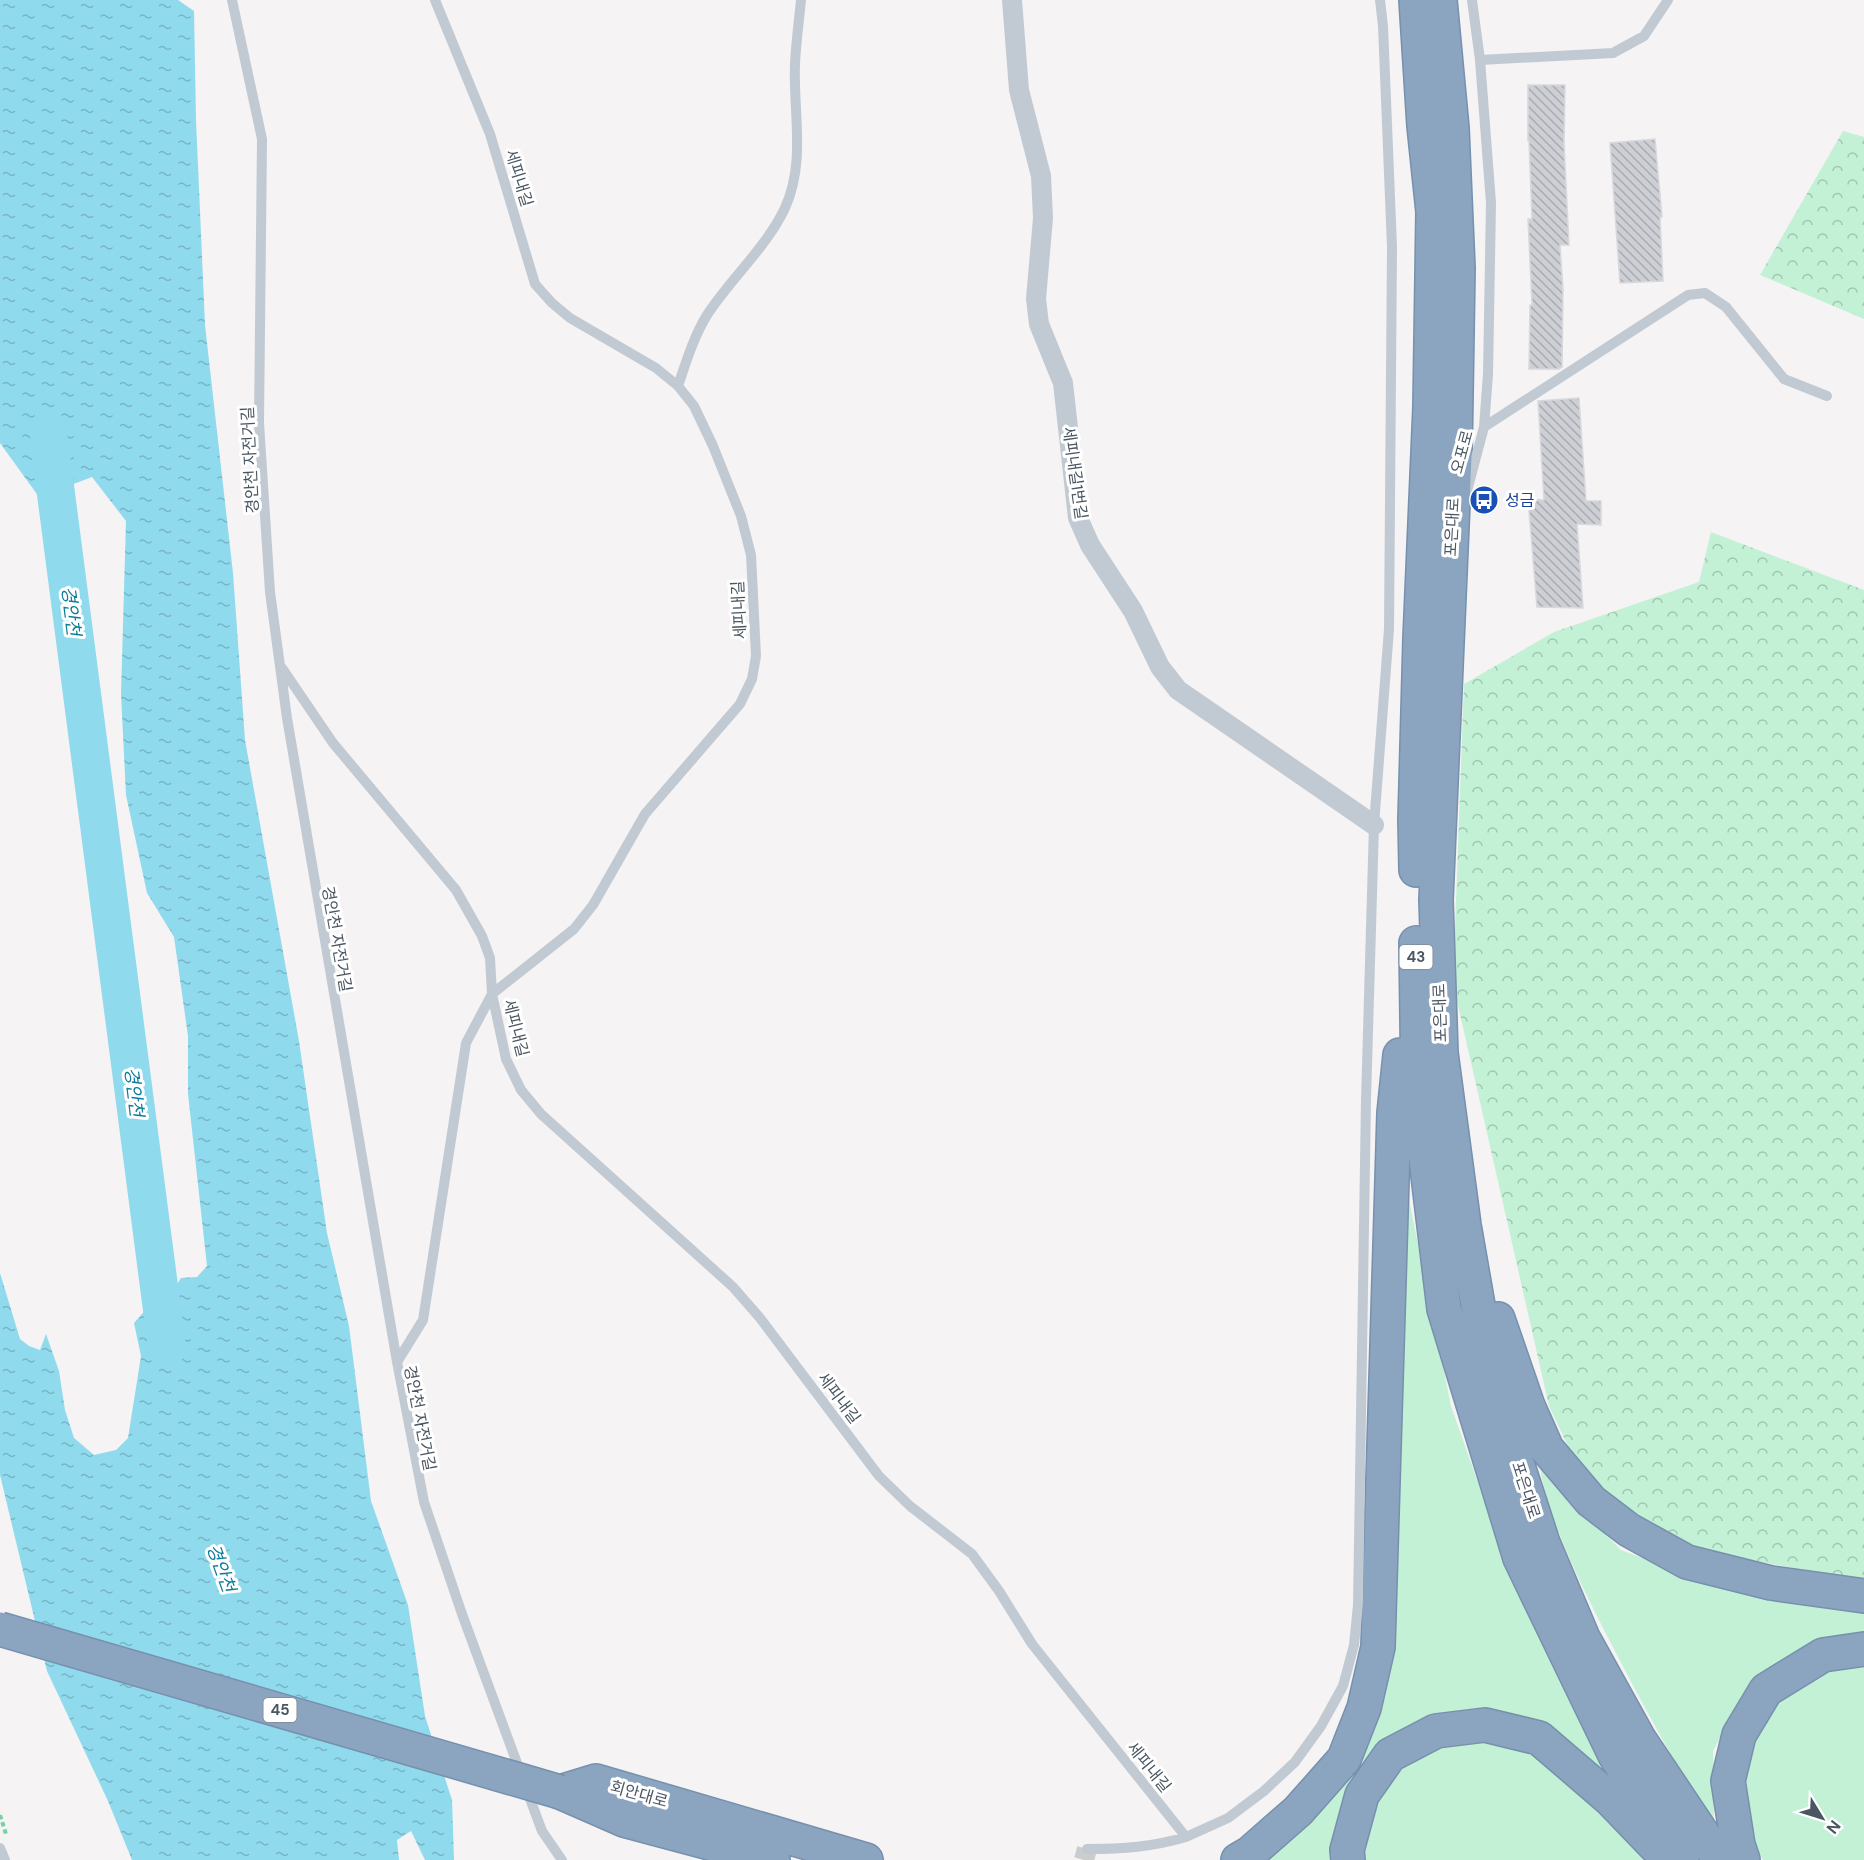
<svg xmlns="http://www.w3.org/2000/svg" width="1864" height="1860" viewBox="0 0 1864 1860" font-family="'DM Sans','Noto Sans KR',sans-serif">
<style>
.grass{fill:#c3f1d5}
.forest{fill:url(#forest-crowns)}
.water{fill:url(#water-ripples)}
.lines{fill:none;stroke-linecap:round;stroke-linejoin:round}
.river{stroke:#90daee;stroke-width:38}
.building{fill:url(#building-back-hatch);stroke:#d7d9de;stroke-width:1.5}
.street-tunnel{stroke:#caccce;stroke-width:20;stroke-dasharray:20 10;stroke-linecap:butt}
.highway-casing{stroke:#7690ad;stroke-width:36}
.path{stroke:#7ad0a6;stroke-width:4;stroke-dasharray:4.5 3;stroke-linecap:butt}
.lane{stroke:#c1cad2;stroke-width:10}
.street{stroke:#c1cad2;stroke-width:20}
.highway{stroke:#8ba5c1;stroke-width:33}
.highway-bridge-casing{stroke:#7690ad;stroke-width:36;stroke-linecap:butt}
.highway-bridge{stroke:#8ba5c1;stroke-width:33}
.labels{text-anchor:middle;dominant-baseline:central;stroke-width:6;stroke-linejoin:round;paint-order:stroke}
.shield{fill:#fff;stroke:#808990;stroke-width:1.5}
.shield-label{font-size:15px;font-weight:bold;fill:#4a5661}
.street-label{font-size:16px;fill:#4a5661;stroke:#fff}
.transit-label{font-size:16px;fill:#164399;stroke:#fff;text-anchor:start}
.water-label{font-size:18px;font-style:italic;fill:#0c7c9b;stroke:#fff}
</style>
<defs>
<pattern id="forest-crowns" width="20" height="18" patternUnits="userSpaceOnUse" patternTransform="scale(1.5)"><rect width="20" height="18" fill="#c3f1d5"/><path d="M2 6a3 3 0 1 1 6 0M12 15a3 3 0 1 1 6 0" fill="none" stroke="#a0c6b0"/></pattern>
<pattern id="water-ripples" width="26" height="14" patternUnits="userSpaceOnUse" patternTransform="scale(1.5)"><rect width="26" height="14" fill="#90daee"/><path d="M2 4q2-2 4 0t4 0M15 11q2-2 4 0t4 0" fill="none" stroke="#78b4c4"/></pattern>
<pattern id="building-back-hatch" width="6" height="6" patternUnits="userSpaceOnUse" patternTransform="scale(1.5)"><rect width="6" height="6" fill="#cdcfd5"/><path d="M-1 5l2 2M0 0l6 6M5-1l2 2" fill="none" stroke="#a8abb0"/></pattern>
</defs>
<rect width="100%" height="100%" fill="#f5f3f3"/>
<!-- grass -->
<path class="grass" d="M1407,1190L1451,1406L1497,1537L1575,1710L1614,1775L1612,1783L1542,1733L1427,1723L1338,1860H1256L1367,1736Z
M1540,1469L1621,1550L1716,1586L1809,1604L1864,1611V1635L1798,1650L1763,1674L1735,1710L1713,1751L1714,1830C1675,1763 1637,1695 1602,1626C1578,1578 1550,1522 1540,1469Z
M1864,1661V1860H1763L1742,1822L1743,1778L1761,1723L1786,1691L1827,1669Z
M1485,1736L1534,1745L1581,1783L1643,1860H1357L1366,1810L1406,1759L1438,1743Z"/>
<!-- forest -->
<path class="forest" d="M1843,131L1864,137V319L1760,275Z
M1711,532L1864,590V1580L1820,1573L1698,1550L1634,1519L1580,1472L1549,1406L1453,983L1464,684L1554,632L1699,582Z"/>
<!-- water -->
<path class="water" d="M0,0H178L194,11L196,120L205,325L233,573L245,740L299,1041L327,1233L349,1326L371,1501L408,1605L425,1716L452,1800L454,1860H425L411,1831L397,1840L399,1860H132L108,1801L47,1671L0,1475V1273L20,1339L29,1346L40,1350L46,1334L59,1371L65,1410L74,1438L94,1455L116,1450L128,1438L141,1356L134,1323L149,1306L174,1289L181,1278L197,1277L207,1266L188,1094V1036L174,937L147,893L126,795L121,694L126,521L92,477L39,497L0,443Z"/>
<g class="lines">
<!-- river -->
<path class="river" d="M49,440L167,1348"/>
</g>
<!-- building -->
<path class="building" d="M1528,85H1565L1564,143L1569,245H1560L1563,290L1562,367L1559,369H1529L1530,305H1532L1528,219H1532L1529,141H1528Z
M1655,139L1662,217L1660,218L1663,281L1620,283L1610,143Z
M1579,398L1586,501H1601V525L1577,524L1583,608L1537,607L1528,499L1544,500L1538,401Z"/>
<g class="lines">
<!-- street-tunnel -->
<path class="street-tunnel" d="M1084,1860L1087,1849"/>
<!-- highway casing -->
<g class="highway-casing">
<path id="highway" d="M1416,0L1424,126L1433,212L1430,407L1420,639L1415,820L1416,870
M1440,0L1452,128L1458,268L1455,456L1436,900L1441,1053L1464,1225L1486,1351L1506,1429L1543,1543L1583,1638L1639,1739L1720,1860
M1416,943L1418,1092L1444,1309L1520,1558L1615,1755L1682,1860
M1498,1319L1528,1406L1547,1449L1591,1501L1629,1530L1687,1562L1771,1583L1864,1596
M560,1792L596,1781L866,1860
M560,1792L624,1820L773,1860
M1238,1860L1250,1853L1298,1811L1344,1759L1364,1708L1378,1647L1394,1113L1400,1055
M1348,1860L1347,1850L1362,1795L1390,1755L1436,1731L1485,1725L1539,1738L1610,1799L1660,1851
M1743,1860L1738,1845L1728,1781L1739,1735L1766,1690L1823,1655L1864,1649"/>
</g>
<!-- path -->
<path class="path" d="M0,1815L6,1834"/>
<!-- lane -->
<path class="lane" d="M232,0L262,139L259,423L270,592L287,718L397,1362L424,1502L462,1614L521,1774
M435,0L490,134L535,284L552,303L570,318L656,368L678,386L694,406L713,446L741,516L751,555L756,656L752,679L740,704L645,814L593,905L574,929L492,994L506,1059L521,1090L541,1114L733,1287L760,1318L879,1476L910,1506L972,1554L999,1591L1032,1644L1186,1837C1152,1847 1123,1849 1087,1849
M1480,60L1613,53L1644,36L1668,0
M678,386C686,362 694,336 707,315C731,278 766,248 785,208C806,162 793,112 795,64C796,42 799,21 801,0
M1484,427L1688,295L1705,293L1726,307L1784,379L1827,396
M1467,491L1484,427L1488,374L1491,203L1480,60L1472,0
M282,668L333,743L456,890L482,936L490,958L492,994L466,1043L423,1320L397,1362
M526,1788L542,1831L562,1860
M1186,1837L1228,1818L1264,1791L1295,1762L1321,1726L1343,1686L1354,1645L1358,1605L1366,1100L1374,825L1389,629L1392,247L1383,26L1380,0
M0,1848L5,1860"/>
<!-- street -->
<path class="street" d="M1012,0L1019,90L1041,176L1043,218L1036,299L1039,324L1063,383L1078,518L1090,545L1133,611L1160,667L1178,690L1374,825"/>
<!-- highway -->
<use href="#highway" class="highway"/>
<!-- highway-bridge casing -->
<g class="highway-bridge-casing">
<path id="highway-bridge" d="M0,1629L560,1792"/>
</g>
<!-- highway-bridge -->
<use href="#highway-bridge" class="highway-bridge"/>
</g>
<!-- icons -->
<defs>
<g id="bus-disc" transform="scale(1.5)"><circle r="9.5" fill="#1a4fb4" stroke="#fff"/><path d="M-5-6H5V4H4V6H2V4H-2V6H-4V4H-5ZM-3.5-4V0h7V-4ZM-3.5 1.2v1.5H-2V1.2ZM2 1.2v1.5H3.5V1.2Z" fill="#fff"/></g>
</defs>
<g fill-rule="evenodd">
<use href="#bus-disc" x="1484" y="500"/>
</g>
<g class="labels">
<!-- shield labels -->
<g class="shield">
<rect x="1399.5" y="945" width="33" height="24" rx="4.5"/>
<rect x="263.5" y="1698" width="33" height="24" rx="4.5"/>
</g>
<g class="shield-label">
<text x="1416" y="957">43</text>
<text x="280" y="1710">45</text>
</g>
<!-- street labels -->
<g class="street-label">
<text transform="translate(519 178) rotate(73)">세피내길</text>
<text transform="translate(1462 452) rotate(-75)">오포로</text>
<text transform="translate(250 460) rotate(-93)">경안천 자전거길</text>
<text transform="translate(1075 473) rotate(82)">세피내길1번길</text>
<text transform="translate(1452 527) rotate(-87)">포은대로</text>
<text transform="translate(739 610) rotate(-93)">세피내길</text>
<text transform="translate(337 939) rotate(80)">경안천 자전거길</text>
<text transform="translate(1440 1013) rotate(-92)">포은대로</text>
<text transform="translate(516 1028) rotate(76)">세피내길</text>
<text transform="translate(839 1398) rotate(53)">세피내길</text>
<text transform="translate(420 1418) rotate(79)">경안천 자전거길</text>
<text transform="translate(1526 1490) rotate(72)">포은대로</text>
<text transform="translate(1149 1767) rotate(51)">세피내길</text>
<text transform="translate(639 1794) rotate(16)">회안대로</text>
</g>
<!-- transit labels -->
<g class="transit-label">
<text x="1505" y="500">성금</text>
</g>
<!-- water labels -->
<g class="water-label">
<text transform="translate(71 611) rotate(83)">경안천</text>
<text transform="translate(134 1092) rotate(83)">경안천</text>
<text transform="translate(221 1568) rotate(70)">경안천</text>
</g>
</g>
<!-- north arrow -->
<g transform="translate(1822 1818) rotate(128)" stroke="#ffffff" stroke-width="4.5" paint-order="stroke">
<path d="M0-4.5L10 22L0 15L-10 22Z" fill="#4a5661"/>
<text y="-9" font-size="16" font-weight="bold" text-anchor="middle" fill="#4a5661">N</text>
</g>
</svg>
